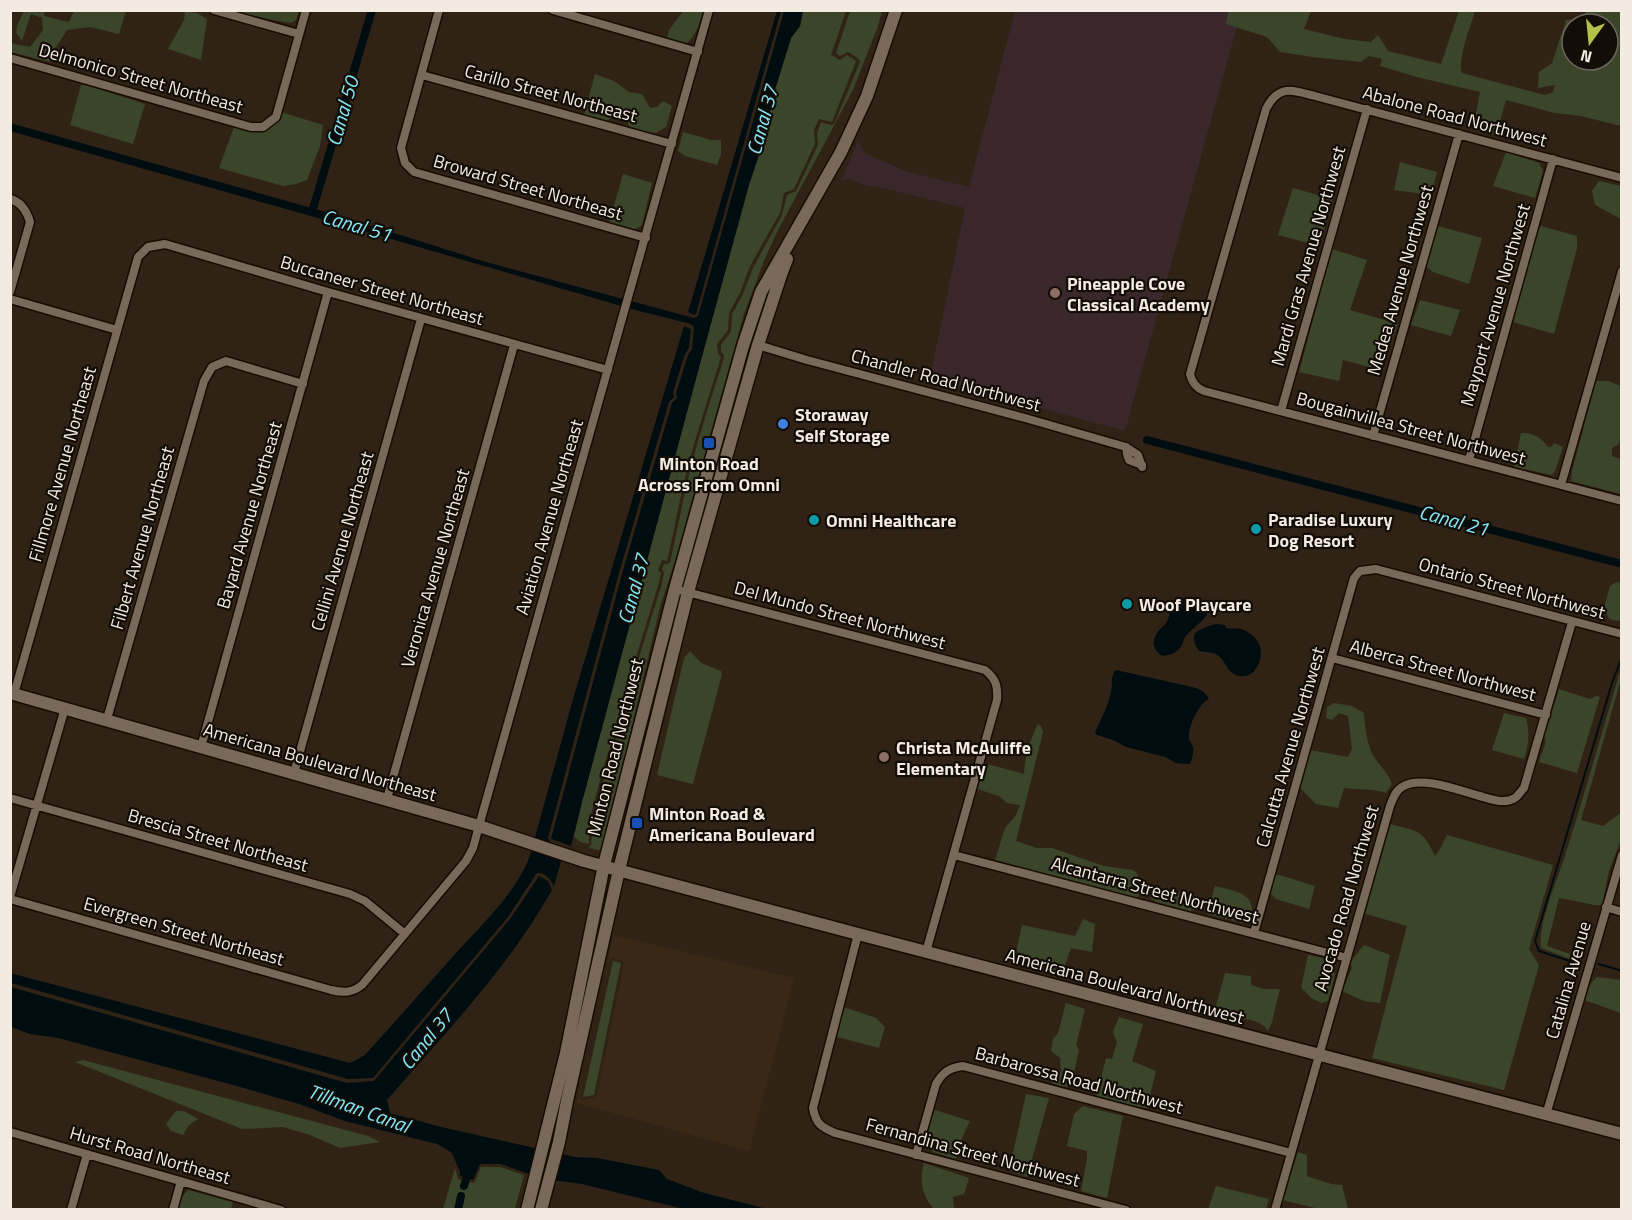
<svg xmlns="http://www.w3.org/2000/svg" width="1632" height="1220" viewBox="0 0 1632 1220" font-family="'Titillium Web',sans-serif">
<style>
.built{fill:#3a2816}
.education{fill:#3a272b}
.green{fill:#3b452a;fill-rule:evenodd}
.water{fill:#000d10}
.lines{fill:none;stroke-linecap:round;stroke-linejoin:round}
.stream{stroke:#000d10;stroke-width:2}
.canal{stroke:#000d10;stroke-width:8}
.street-casing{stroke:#180c02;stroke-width:11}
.secondary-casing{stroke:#180c02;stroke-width:15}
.street{stroke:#79695a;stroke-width:8}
.secondary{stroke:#79695a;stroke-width:12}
.education-dot{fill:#8d6e63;stroke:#130d08;stroke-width:2}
.shop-dot{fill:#3f7fe0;stroke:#130d08;stroke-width:2}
.transit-dot{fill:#1a4fb4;stroke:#130d08;stroke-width:2}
.culture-dot{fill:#0f9aa8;stroke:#130d08;stroke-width:2}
.labels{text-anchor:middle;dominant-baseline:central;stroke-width:4.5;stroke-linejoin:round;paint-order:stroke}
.street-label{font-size:18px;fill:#f3eae1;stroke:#130d08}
.poi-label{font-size:18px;font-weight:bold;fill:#f3eae1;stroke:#130d08;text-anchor:start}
.water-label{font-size:20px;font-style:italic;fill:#84e8f8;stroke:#130d08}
</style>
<rect width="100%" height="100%" fill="#302316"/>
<!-- built -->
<path class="built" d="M613,935L794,978L749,1151L577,1103L584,1072L580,1099L582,1100L594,1098L597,1095L624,964L622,960L612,958L610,959L602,996Z"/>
<!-- education -->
<path class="education" d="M1015,11H1228L1226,24L1237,26L1125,431L930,378L965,208L883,188L868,186L858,183L850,179L841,181L858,141L866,154L908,172L969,187Z"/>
<!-- green -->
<path class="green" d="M24,11H45L44,16L69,22L74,11H126L119,34L90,27L67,30L52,54L50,62L11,52V43L30,47L43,30L42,18L31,14L22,41L16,32L18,23Z
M185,11L197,13L207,19L201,60L168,49L184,20Z
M240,11H299L296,20L291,23L239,14Z
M683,11H703C699,24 697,35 686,44L667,39L669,30Z
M803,11H846L831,55L840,60L847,55L856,61L832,122L819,119L814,130L815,144L794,189L784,193L780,213L750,266L740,293L729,313L728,330L717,344L718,354L721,357C708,400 693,443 683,487C677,512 673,537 667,561L662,560L658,570L661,573L658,586L622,702L621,717L605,762L589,821V844L580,842L574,836L582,802L704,349L749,184L763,143L774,93L791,38L800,26Z
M850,11H882L878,26L853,90L776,234L764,261L744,314L675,561L660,607L602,851L576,844L575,842L579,845L588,847L591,845L593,821L608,763L624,718L625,702L661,587L664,573L662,569L664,564H668L670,562C676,537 680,513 686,488C696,444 710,401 724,358V355L721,352V345L731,331L732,314L743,294L753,268L782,215L787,195L796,191L818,145L817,133L821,122L831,125L834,124L860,62L858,58L848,52L840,56L836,53Z
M1228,11H1311L1304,29L1345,39L1371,42L1378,35L1388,51L1441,64L1459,11H1475C1471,26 1457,59 1462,73L1545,95L1553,92L1555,85L1538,88L1539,72L1552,63L1566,20L1583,19L1586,11H1621V126L1581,116L1555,113L1506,100L1496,135L1473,130L1480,92L1417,77L1380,66L1382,59L1369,56L1361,62L1312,57L1280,52L1267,37L1226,24ZM1572,24H1608V60H1572Z
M595,74L614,81L629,92L642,94L650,108L657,107L663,101L672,106L666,127L656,133L631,130L622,110L607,121L584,115Z
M81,85H86L145,104L133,144L70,125Z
M281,112L323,125L320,146L307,180L296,184L283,186L219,168L234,127C260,133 266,135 281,112Z
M683,132L711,140H721V154L717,165L685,156L678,151Z
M1506,152L1539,163L1543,171L1535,198L1493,186Z
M1400,162L1437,172L1431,195L1394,190Z
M623,174L652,183L642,225C631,234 621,227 609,223Z
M1599,181L1621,186V219L1595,205L1592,191Z
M1293,188L1332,199L1322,238L1315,245L1278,235Z
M1438,226L1482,238L1469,284L1433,272L1425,266Z
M1541,226L1577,236V248L1554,334L1513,322L1536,232Z
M1332,249L1367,260L1350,310L1398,324L1381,370L1343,360L1339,381L1299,372Z
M1420,300L1460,310L1451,336L1411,325Z
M1596,381H1608L1621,386V433L1619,444L1612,448V456L1620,459L1621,454V494L1571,481L1572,471Z
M1521,433C1532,432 1542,438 1548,447H1551L1554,443L1563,447L1555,471L1552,475L1514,467Z
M1617,582L1622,583L1621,619L1618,621L1609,619L1604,608L1610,586Z
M690,651L701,663L721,671L722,674L693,784L657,775L684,658Z
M1621,668V679L1581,820L1603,826L1619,814L1622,817L1620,842L1609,871L1602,905H1595L1559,898L1547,946L1570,954V959L1541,948C1538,924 1556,883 1564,859C1584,796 1602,732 1621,668Z
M1559,689L1590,699L1596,696L1600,697L1577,773L1539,762L1546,741L1544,736Z
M1334,703L1352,706L1364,713C1365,728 1367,748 1376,760C1382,768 1389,774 1392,784L1386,793C1372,788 1358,790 1344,788L1338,808L1316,804L1300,788L1310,750L1348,757L1352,749L1348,716L1339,713L1332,720L1326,718L1327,707Z
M1504,713L1526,718C1530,734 1529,744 1524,759L1492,750Z
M1038,724L1041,726L1043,732L1016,841L1037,848H1052L1104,866L1133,870L1137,873L1140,887L1139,896L1134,899L995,860L1005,828L1016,815L1020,805L1007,803L999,796L977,789L983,766L991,765L1024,774C1025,755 1030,741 1038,724Z
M1390,824C1416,831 1423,829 1435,856L1439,851L1447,835L1553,865L1529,949L1539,965L1504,1090L1372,1058L1407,926L1363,913Z
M1276,874L1315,886L1309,909L1276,899L1270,893Z
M1156,886L1197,897L1194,910L1189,911L1156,902L1151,899L1152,892Z
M1215,886C1236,891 1258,893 1251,921L1242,923L1207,914Z
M1083,919L1095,924L1092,952L1071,948L1062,974L1014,962L1022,925L1075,936Z
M1364,945L1390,955L1380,1003L1364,1001L1342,991L1352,968L1350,962Z
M1308,955C1314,956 1321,957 1327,960C1342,966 1330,990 1328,1001L1322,1003L1311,998L1301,987Z
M613,961L621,963L594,1095L583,1097Z
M1225,973L1251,976V985L1264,989H1280L1272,1022L1268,1031C1261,1019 1245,1019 1233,1018C1227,1017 1220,1015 1214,1013Z
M1597,977L1621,980V1013L1584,1000L1591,983Z
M1066,1003L1085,1009L1076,1045L1079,1050L1071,1086C1062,1088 1056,1085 1049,1081L1061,1072L1060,1058L1051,1051L1053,1039L1058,1033Z
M844,1007L876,1018L885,1027L879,1048L837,1037Z
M1119,1017L1143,1024L1132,1061L1156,1071L1147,1108L1128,1106L1096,1097L1106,1058L1112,1059L1117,1042L1113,1032Z
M83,1060L368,1136L380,1142L340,1148L310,1135L283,1127L242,1129L75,1062Z
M1026,1094L1049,1098L1027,1177L1009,1171Z
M1083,1106L1123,1116L1107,1198L1081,1191L1087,1159V1151L1067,1146L1074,1114Z
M935,1110L970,1121L962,1138L956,1159L933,1152L927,1146V1130Z
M176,1111H184L198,1119L189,1125L183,1135L171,1131L166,1124Z
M1298,1152L1307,1155V1176L1331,1184L1342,1185L1348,1209H1319L1282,1200Z
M924,1163L969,1178L964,1194L953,1197L954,1209H934C922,1196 919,1181 924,1163Z
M481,1167H501L524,1175L515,1209H443L455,1168L458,1179L473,1183L475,1182Z
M1216,1186L1269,1199L1266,1209H1208Z
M188,1190L233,1202L231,1209H177L181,1198Z"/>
<!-- water -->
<path class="water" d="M777,11H781L696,314L694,315L688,312Z
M784,11H803L800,26L791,38L774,93L763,143L749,185L704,349L582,802L571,846L551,839L622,574L672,403L677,398L676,393L688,355L692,349L694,327L691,324L635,310L319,218L324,213L356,221L486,262L694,318L698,316Z
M684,326L691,329L689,348L685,354L673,392L674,397L669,402L619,573L548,838L550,842L566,848L565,850L534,841L573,699Z
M1196,598C1201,602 1206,605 1207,613C1207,619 1190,630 1185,637C1183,641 1183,646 1179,649C1174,654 1169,655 1162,656C1151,648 1151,638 1161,628C1165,624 1164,627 1167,621C1171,614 1170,605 1176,599Z
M1216,624L1225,625L1226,628C1233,630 1238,627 1244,630C1249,632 1256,638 1258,642C1265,652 1259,674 1245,676C1226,678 1226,658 1217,655C1213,652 1205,652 1199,651C1186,632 1199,629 1216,624Z
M1116,670L1192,687C1199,689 1205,691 1209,699C1199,703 1189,725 1189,736C1188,743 1190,739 1192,745C1195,750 1192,759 1190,764L1176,763L1165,757L1126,747L1113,740L1097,735L1095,732C1101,719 1108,707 1111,692C1113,684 1110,676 1116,670Z
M532,849L562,858L554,886C551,880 545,872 537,873L508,917L373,1078L348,1079L11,983L10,973L350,1063L365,1055C396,1021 426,986 457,952C483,923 522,887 532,849Z
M539,876L548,881L552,890C509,967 445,1033 387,1100L390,1113L437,1126L575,1157L597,1158L659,1170L667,1179L701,1192L767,1209H684L582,1184L559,1181L529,1174L501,1164H480L473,1180L460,1176V1172L452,1153L437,1144L345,1121L299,1104L233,1085L58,1038L30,1034L11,1027V987L347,1083L374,1081L510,919Z"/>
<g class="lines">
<!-- stream -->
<path class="stream" d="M1576,963L1539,951L1535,941L1612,683L1622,657
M1599,964L1622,971
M1622,1061V1067"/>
<!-- canal -->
<path class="canal" d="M10,127L329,217
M312,212L372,10
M1147,440L1622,564
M464,1186L469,1170
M458,1210L461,1196"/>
<!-- street casing -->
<g class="street-casing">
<path id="street" d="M214,10L299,34
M439,10L401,148L405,163L414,172L646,238
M553,10L698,52
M10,58L251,127H263L276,117L306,10
M422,75L672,144
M1622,178L1315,96C1292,90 1279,84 1266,109L1190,374C1192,383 1196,388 1204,391L1622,501
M10,199C22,202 27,212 30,222L10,292
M10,299L117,330
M758,345L807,360L1025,418L1126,447L1138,455L1142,467
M1281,411L1367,109
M1373,436L1459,134
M1126,447L1127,454L1129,460L1142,465
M1469,460L1553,159
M1561,485L1622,271
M683,591L985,670C996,679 998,686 997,700L926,952
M1332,658L1546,715
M14,694L138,257L148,247L165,244L328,292L608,370
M107,719L204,381L212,367L226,361L303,384
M201,747L328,292
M294,773L421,319
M10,798L350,894L365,901L405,934
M387,799L514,345
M954,855L1347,958
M10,897L65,708
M10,899L331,990C344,993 352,993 362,985L466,861L473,848L479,826L709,10
M1606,907L1622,912
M1254,933L1354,578L1360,571L1376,569L1622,634
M858,934L813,1108C816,1124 821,1127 835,1133L1126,1210
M1546,1115L1622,855
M10,1132L281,1210
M916,1155L936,1084C943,1072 949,1068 963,1066L1291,1153
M71,1210L87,1154
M173,1210L181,1181
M1275,1210L1390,806C1393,799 1395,791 1402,787C1421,774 1463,792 1483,797C1493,800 1505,804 1515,798C1518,796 1521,791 1524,788L1572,622"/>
</g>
<!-- secondary casing -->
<g class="secondary-casing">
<path id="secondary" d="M10,693L479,826L584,861L858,934L1622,1134
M527,1210L566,1053L604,865L675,589L743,346L761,292L841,152L867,96L896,10
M541,1210L559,1142L567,1101L619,870L688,592L758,345L782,272L787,259"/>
</g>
<!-- street -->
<use href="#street" class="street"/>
<!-- secondary -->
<use href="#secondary" class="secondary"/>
</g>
<!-- markers -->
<g class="education-dot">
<circle cx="1055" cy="293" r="6"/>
<circle cx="884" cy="757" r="6"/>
</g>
<circle class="shop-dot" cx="783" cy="424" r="6"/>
<g class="transit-dot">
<rect x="703" y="437" width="12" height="12" rx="3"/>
<rect x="631" y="817" width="12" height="12" rx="3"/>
</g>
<g class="culture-dot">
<circle cx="814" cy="520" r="6"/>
<circle cx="1256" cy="529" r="6"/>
<circle cx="1127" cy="604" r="6"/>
</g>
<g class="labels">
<!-- street labels -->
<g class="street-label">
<text transform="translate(141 78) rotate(16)">Delmonico Street Northeast</text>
<text transform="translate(551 93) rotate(15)">Carillo Street Northeast</text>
<text transform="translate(1455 116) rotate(15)">Abalone Road Northwest</text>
<text transform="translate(528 187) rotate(16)">Broward Street Northeast</text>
<text transform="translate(1308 256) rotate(-74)">Mardi Gras Avenue Northwest</text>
<text transform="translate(1400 280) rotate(-74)">Medea Avenue Northwest</text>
<text transform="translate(382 290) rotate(16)">Buccaneer Street Northeast</text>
<text transform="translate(1495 305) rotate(-74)">Mayport Avenue Northwest</text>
<text transform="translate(946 380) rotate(15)">Chandler Road Northwest</text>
<text transform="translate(1411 428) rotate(15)">Bougainvillea Street Northwest</text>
<text transform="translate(62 464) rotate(-74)">Fillmore Avenue Northeast</text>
<text transform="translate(249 515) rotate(-74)">Bayard Avenue Northeast</text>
<text transform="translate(549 517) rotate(-74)">Aviation Avenue Northeast</text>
<text transform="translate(142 538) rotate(-74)">Filbert Avenue Northeast</text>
<text transform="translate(342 541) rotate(-74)">Cellini Avenue Northeast</text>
<text transform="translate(435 568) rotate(-74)">Veronica Avenue Northeast</text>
<text transform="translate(1512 588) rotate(15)">Ontario Street Northwest</text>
<text transform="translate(840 615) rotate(15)">Del Mundo Street Northwest</text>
<text transform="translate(1443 670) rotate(15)">Alberca Street Northwest</text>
<text transform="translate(615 747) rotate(-76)">Minton Road Northwest</text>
<text transform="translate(1290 747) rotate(-74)">Calcutta Avenue Northwest</text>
<text transform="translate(320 762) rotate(16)">Americana Boulevard Northeast</text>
<text transform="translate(218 840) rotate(16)">Brescia Street Northeast</text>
<text transform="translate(1155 890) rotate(15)">Alcantarra Street Northwest</text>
<text transform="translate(1346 898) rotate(-74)">Avocado Road Northwest</text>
<text transform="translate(184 931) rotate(16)">Evergreen Street Northeast</text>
<text transform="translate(1568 980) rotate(-74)">Catalina Avenue</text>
<text transform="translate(1125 986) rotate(15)">Americana Boulevard Northwest</text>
<text transform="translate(1079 1080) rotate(15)">Barbarossa Road Northwest</text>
<text transform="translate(973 1152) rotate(15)">Fernandina Street Northwest</text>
<text transform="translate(150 1155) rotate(16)">Hurst Road Northeast</text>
</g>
<!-- poi labels -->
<g class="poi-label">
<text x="1067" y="283">Pineapple Cove<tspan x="1067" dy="21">Classical Academy</tspan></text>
<text x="795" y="414">Storaway<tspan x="795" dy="21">Self Storage</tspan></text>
<text x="709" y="463" text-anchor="middle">Minton Road<tspan x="709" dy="21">Across From Omni</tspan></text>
<text x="1268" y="519">Paradise Luxury<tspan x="1268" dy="21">Dog Resort</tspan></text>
<text x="826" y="520">Omni Healthcare</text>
<text x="1139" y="604">Woof Playcare</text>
<text x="896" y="747">Christa McAuliffe<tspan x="896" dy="21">Elementary</tspan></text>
<text x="649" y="813">Minton Road &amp;<tspan x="649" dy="21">Americana Boulevard</tspan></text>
</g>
<!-- water labels -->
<g class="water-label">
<text transform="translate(342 111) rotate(-74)">Canal 50</text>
<text transform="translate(762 120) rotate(-75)">Canal 37</text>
<text transform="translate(357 225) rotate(16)">Canal 51</text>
<text transform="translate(1454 520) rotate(15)">Canal 21</text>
<text transform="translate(633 589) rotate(-75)">Canal 37</text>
<text transform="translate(426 1039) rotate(-51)">Canal 37</text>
<text transform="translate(359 1108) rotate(20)">Tillman Canal</text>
</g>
</g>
<!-- border -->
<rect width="1632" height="1220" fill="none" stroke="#f3eae1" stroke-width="24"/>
<!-- north arrow -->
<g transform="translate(1590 42) rotate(195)"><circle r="28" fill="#130d08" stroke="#6d655f" stroke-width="1.5"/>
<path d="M0-4.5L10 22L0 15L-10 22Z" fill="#b3c24b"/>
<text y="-9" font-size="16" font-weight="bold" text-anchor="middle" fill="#f3eae1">N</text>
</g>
</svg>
